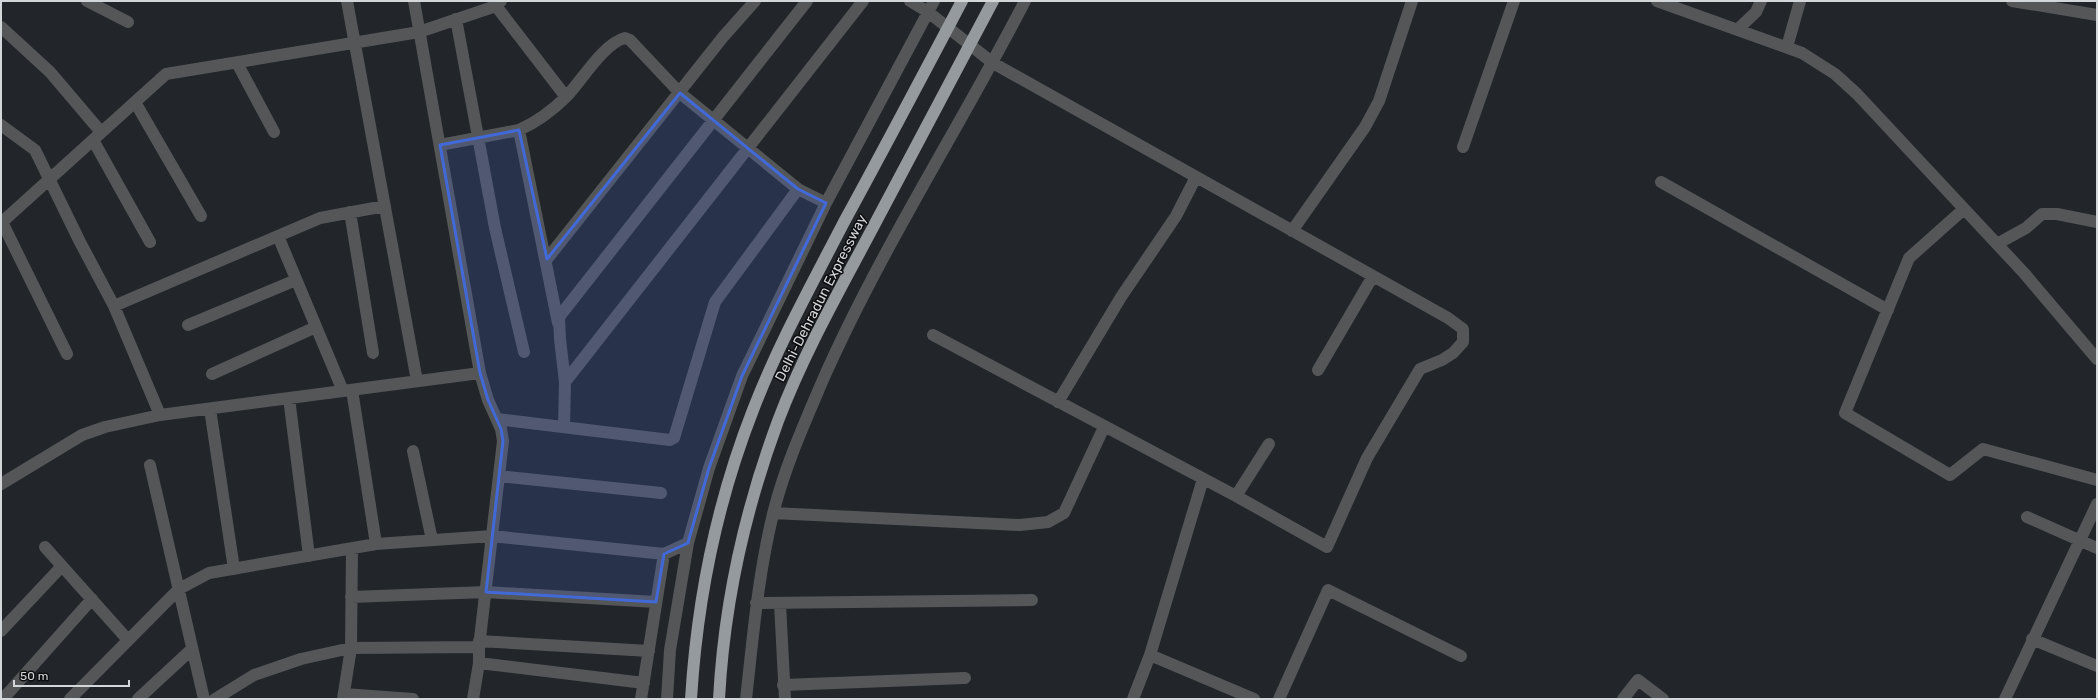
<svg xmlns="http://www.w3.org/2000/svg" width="2098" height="700" viewBox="0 0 2098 700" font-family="Rubik,sans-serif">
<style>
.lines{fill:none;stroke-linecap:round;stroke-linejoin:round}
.minor{stroke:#545658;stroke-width:12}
.highway-bridge{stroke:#959a9f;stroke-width:12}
.marked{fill:#4269d8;fill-opacity:0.2;stroke:#4269d8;stroke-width:3;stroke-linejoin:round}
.labels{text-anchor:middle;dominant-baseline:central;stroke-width:3;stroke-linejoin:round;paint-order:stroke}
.street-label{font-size:14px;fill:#d4d7da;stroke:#0d0e10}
</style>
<rect width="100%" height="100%" fill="#222529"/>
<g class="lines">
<!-- minor -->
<path class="minor" d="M87,1L128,22
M347,1L417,381
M414,1L480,373L488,400L501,429L503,441L479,647V663L473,699
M910,1L928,12L993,63L1448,318L1463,329V342L1453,353L1442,360L1420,369L1367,458L1327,547L1236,496L933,335
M1657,1L1802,53L1835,74L1857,94L2024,273L2097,359
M2012,1L2097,15
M496,6L566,97
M456,19L495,228L524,352
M1,27L50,72L101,132
M1738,29L1756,12L1761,1
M1787,47L1800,1
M237,63L274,132
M135,102L201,216
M1,125L35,150L80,242L114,306L160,415
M519,130L558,323
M93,140L150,242
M440,145L519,130C537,122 553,110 567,96C582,80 604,43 625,38L630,40L680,93L798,189L826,203
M1463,147L1514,1
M1661,182L1888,310
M1964,209L1909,258L1845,413L1950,475L1983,449L2097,480
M350,212L373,353
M2,222L67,354
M1,223L166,74L419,32L496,6L501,1
M1292,231L1365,127L1379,101L1412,1
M278,236L343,391
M1997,244L2026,228L2042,214H2057L2097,222
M547,259L723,37L755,1
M114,306L320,218L385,206
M188,325L296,280
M1318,370L1373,276
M212,374L316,327
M565,382L863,1
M352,390L376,544
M289,398L309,556
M1058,402L1121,297L1176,216L1196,177
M210,409L234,569
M497,419L670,440L674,438L715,302L798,189
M564,427L565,382L560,339L559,317L807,1
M413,451L432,540
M150,465L204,699
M499,476L661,493
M1,484L82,435L105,427L160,415L480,373
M1236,496L1269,444
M773,513L1020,525L1048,522L1064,513L1104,427
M2027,517L2097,548
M45,547L128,640
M351,597L486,592L656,602
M756,603L1032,600
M780,604L785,699
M1,631L62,566
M2032,639L2097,666
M479,641L649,651
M1150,655L1203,479
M479,663L644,683
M783,685L965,678
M344,694L413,699
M3,699L92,599
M70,699L179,589L209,573L376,544L492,536L664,554L688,543
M138,699L192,649
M215,699L254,675L301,659L351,648L479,647
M343,699L351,648L352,548
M641,699L664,554
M667,699L670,650L688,543L709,468L742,376L826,203L934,1
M746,699C753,637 758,575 773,514C784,469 804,424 822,382C880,250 959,129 1025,1
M1133,699L1150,655L1254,699
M1279,699L1328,590L1461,656
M1623,699L1638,680L1663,699
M2005,699L2097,504"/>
<!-- highway-bridge -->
<path class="highway-bridge" d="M691,699C697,601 717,502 753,410C778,345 812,284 844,222C884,149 923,75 962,1
M719,699C724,604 745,510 778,421C803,355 837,295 870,233C911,156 952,78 993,1"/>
</g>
<!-- marked area -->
<path class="marked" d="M680,93L798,189L826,203L742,376L709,468L688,543L664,554L656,602L486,592L503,441L501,429L488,400L480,373L440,145L519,130L547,259Z"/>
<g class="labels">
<!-- street labels -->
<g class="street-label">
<text transform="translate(821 298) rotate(-63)">Delhi-Dehradun Expressway</text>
</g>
</g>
<!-- border -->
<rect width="2098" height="700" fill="none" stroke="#d4d7da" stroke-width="4"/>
<!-- scale -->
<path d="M14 680v6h115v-6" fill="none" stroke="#d4d7da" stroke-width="2"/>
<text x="20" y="680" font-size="12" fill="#d4d7da" stroke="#0d0e10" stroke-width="3" paint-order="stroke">50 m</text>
</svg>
